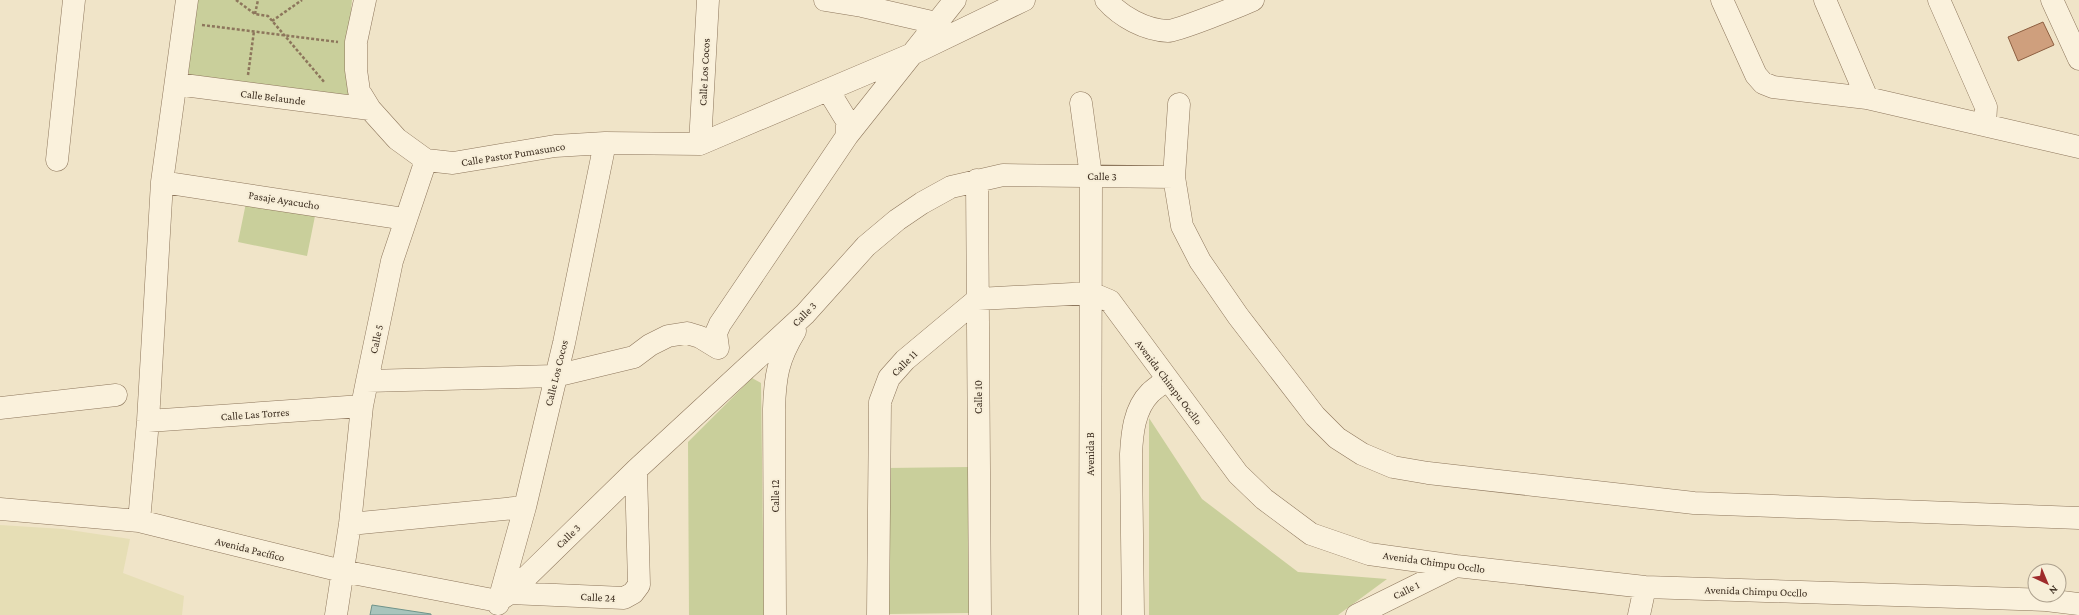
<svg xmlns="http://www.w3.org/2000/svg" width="2079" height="615" viewBox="0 0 2079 615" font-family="'Crimson Pro',serif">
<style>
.farmland{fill:#e6deb5}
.green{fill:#c9cf9b}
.water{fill:#a9c4bc;stroke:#6f938a}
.building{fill:#cf9f7d;stroke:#8d5f41}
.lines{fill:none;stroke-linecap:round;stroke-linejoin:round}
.minor-casing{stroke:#8d765c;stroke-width:23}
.path{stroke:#8d765c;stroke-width:2.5;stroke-dasharray:3 2;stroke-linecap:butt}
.minor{stroke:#faf1dc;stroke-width:22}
.labels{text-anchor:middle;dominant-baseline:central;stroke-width:4;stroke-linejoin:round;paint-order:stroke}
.street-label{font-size:11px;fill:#3d2e20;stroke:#f7eed8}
</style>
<rect width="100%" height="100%" fill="#f0e4c8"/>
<!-- farmland -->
<path class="farmland" d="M0,525L63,529L130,539L123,573L184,596L182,615H0Z"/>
<!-- green -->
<path class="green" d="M194,0H352L348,44L351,96L190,76L187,68Z
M247,198L316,211L307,256L238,242Z
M752,378L761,383L764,615H689L688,442Z
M1149,418L1202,499L1298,572L1387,579L1338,615H1149Z
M969,467L970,613L889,614L887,468Z"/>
<!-- water -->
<path class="water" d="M372,605L431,614V615H370Z"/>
<!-- building -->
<path class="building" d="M2043,22L2054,45L2018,61L2008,37Z"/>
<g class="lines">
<!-- minor casing -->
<g class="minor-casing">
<path id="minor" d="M365,0L356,42V70L359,91L370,109L397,139L426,160L453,163L555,146L605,143L700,144L910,55L1024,0
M825,0L862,6L936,23
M1106,0C1121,17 1145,30 1168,31C1177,31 1242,5 1253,0
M1722,0L1756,75L1763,83L1773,87L1867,98L2079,147
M1825,0L1867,98
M1939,0L1986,107L1985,125
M2052,0L2079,59
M176,84L370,109
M828,90L847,121V136
M1081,103L1091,176L1090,615
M1179,104L1174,177L1182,226L1200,261L1238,316L1315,416L1337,438L1362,454L1393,467L1428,473L1694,503L2079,518
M700,144L708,0
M57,160L74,0
M977,180L980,615
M162,182L405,219
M367,381L555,376L634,357L650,345L668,336L687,333L700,337L718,348L716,333L720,324L847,136L955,0
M0,408L116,395
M148,421L362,406
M0,509L139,521L342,571L498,601
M139,521L148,421L162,182L187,0
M350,524L525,507
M510,593L624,598L633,593L639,585L636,470
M498,601L510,593L636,470L805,314L866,246L897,220L922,203L951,187L1003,175L1174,177
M498,604L525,507L564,343L605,143
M336,615L350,524L362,406L367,381L392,261L426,160
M775,615L774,409C775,376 778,359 795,331
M878,615L880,402L889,378L905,360L978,299L1091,293L1110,301L1238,474L1264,499L1311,534L1369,554L1456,566L1645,587L2046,600L2079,604
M1133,615L1131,454C1132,434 1134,409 1150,393C1155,388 1162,384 1167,379
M1357,615L1456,566
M1639,615L1645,587"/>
</g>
<!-- path -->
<path class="path" d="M236,0L255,14L268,16L325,83
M255,14L258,0
M272,21L302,0
M202,25L338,42
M248,75L254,31"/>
<!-- minor -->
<use href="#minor" class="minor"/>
</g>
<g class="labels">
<!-- street labels -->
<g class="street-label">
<text transform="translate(704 72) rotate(-87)">Calle Los Cocos</text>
<text transform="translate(273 97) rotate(7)">Calle Belaunde</text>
<text transform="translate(513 154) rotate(-9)">Calle Pastor Pumasunco</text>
<text transform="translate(1102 176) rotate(1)">Calle 3</text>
<text transform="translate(284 200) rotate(9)">Pasaje Ayacucho</text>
<text transform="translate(804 314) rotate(-45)">Calle 3</text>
<text transform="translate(376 339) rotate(-78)">Calle 5</text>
<text transform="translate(904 363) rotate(-45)">Calle 11</text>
<text transform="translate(556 373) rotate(-76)">Calle Los Cocos</text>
<text transform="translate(1169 382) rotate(53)">Avenida Chimpu Occllo</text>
<text transform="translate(978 397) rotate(-90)">Calle 10</text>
<text transform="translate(255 414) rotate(-4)">Calle Las Torres</text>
<text transform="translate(1090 454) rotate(-90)">Avenida B</text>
<text transform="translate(775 496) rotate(-90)">Calle 12</text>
<text transform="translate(568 536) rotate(-44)">Calle 3</text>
<text transform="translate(250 549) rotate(14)">Avenida Pacífico</text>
<text transform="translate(1434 562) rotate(8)">Avenida Chimpu Occllo</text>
<text transform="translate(1406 590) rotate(-26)">Calle 1</text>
<text transform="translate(1756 591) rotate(2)">Avenida Chimpu Occllo</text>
<text transform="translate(598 597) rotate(3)">Calle 24</text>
</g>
</g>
<!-- north arrow -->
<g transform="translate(2047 583) rotate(136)"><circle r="19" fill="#f7eed8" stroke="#ada18e"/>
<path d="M0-3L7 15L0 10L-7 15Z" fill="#9e2a2b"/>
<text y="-6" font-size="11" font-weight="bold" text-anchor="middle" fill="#3d2e20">N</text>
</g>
</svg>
